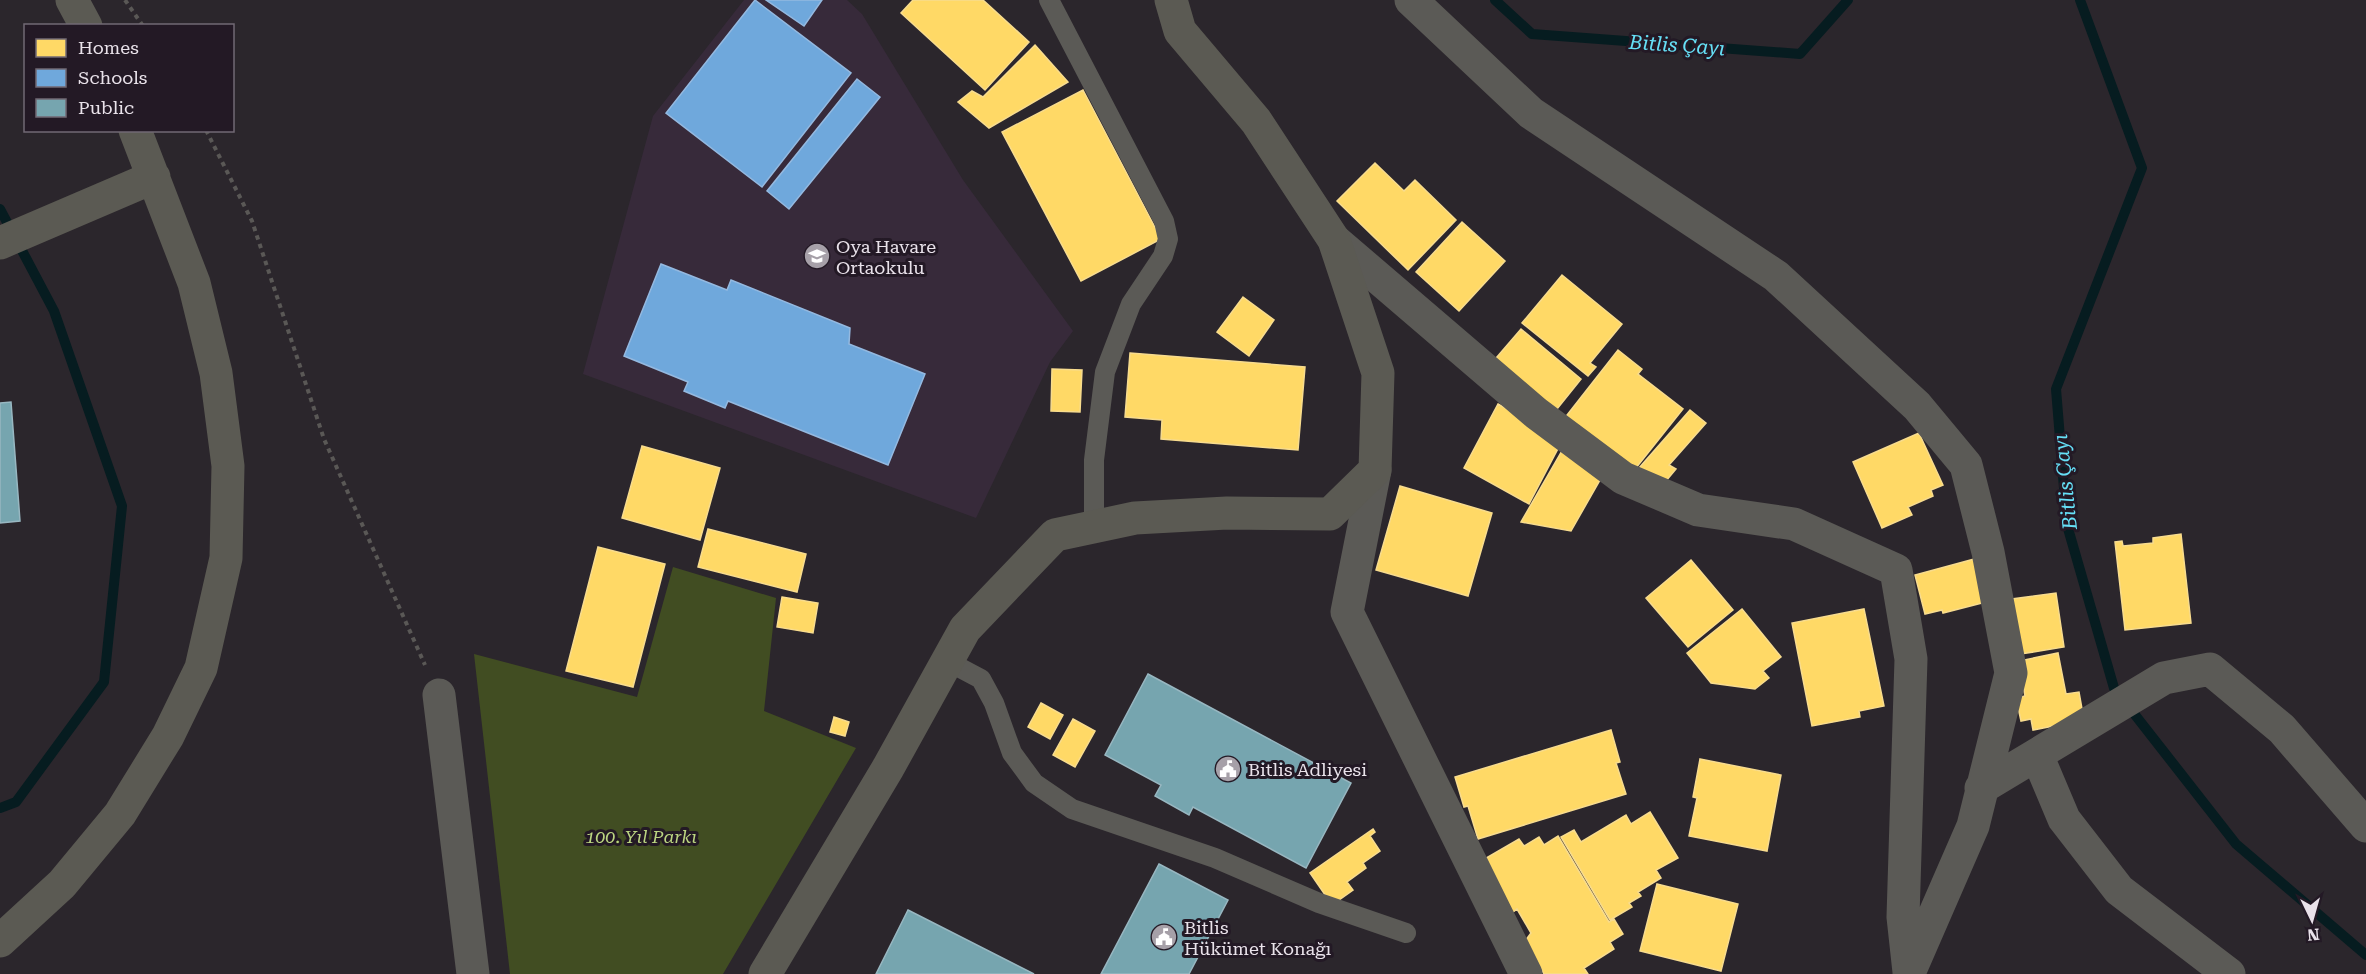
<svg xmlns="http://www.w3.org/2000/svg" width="2366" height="974" viewBox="0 0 2366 974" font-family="'Roboto Serif',serif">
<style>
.built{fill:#372a3a}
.green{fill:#414d22}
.homes{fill:#ffd966;stroke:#f8dc8e;stroke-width:1.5}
.schools{fill:#6fa8dc;stroke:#94b9e0;stroke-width:1.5}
.public{fill:#76a5af;stroke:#98b7c1;stroke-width:1.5}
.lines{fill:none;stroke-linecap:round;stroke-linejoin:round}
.stream{stroke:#061c20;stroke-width:10}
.path{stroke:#5a5856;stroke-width:4;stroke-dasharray:4.5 4.5;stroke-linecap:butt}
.lane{stroke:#5b5a56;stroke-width:20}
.street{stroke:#5b5a56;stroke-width:33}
.secondary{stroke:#5b5a53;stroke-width:33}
.labels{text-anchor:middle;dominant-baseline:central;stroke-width:6;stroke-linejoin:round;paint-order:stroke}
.poi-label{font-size:18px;fill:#e9e2ea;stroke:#231925;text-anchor:start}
.park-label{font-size:18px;font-style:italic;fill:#bbd581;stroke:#231925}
.water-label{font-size:20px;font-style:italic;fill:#66e0f7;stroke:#231925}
</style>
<rect width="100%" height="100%" fill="#2b262c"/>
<!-- built -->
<path class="built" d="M744,0H847L862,14L963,180L1073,331L1050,362L976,518L583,374L653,116Z"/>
<!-- green -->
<path class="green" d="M673,567L776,598L764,711L856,748L723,974H510L474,654L637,697Z"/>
<!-- homes -->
<path class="homes" d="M913,0H983L1029,42L985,90L901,13Z
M1035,45L1068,82L989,128L958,102L972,91L983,97Z
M1083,90L1161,239L1081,281L1002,132Z
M1375,163L1404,191L1415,180L1456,220L1408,270L1337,201Z
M1462,222L1505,261L1459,311L1416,272Z
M1562,275L1622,324L1590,363L1596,367L1588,376L1522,323Z
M1243,297L1274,320L1249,356L1217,332Z
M1521,329L1581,379L1553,414L1491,364Z
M1618,350L1642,369L1638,374L1683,409L1632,473L1564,419Z
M1130,353L1305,367L1298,450L1161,439L1162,420L1125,417Z
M1052,369L1082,370L1080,412L1051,411Z
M1498,404L1563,439L1529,504L1464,468Z
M1690,410L1706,423L1669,465L1676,469L1661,487L1639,468Z
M1919,433L1943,485L1931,490L1933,496L1908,507L1912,515L1882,528L1853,462Z
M642,446L720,468L700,540L622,518Z
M1563,449L1604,473L1571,531L1521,522Z
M1400,486L1492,513L1468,596L1376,570Z
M708,529L806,554L797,592L698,567Z
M2181,534L2191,623L2125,630L2115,542L2122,541L2123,546L2153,543V538Z
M598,547L665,564L633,687L566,671Z
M1978,558L1990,601L1943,613L1942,610L1925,614L1915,575Z
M1691,560L1733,610L1688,647L1646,598Z
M2056,593L2064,647L2021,654L2012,599Z
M782,597L818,603L813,633L777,627Z
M1742,609L1781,657L1763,671L1769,678L1755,689L1711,683L1687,653Z
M1864,609L1884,706L1859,711L1860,717L1812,726L1792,623Z
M2058,653L2066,694L2079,692L2084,720L2033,730L2031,719L2021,721L2016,698L2025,696L2019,661Z
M1041,703L1063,715L1050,739L1028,727Z
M834,717L849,722L845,736L830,732Z
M1073,719L1095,731L1075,767L1053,755Z
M1611,730L1620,762L1616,763L1626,794L1478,839L1468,806L1464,807L1455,777Z
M1700,759L1781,775L1767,851L1689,836L1697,798L1693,797Z
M1650,812L1678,858L1656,870L1661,878L1638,892L1641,896L1629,903L1632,907L1610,920L1561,837L1574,830L1581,842L1626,815L1631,824Z
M1373,829L1375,832L1370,836L1380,851L1363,863L1366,868L1347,882L1353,890L1332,905L1310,873Z
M1558,836L1609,922L1614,919L1623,934L1610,942L1614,949L1584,968L1588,974H1544L1525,941L1531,933L1517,909L1512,913L1481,861L1519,839L1524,846L1539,837L1544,845Z
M1657,884L1738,904L1721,971L1640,951Z"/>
<!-- schools -->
<path class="schools" d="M755,0L851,73L762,187L666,113Z
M766,0H822L804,26Z
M857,79L880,97L789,209L767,191Z
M661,264L727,290L731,280L850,328L849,344L925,374L888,465L728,401L725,408L684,391L688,382L624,356Z"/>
<!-- public -->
<path class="public" d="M11,402L20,521L0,523V403Z
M1148,674L1351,783L1306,868L1193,807L1189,815L1155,796L1161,785L1105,755Z
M1159,864L1228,900L1189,974H1101Z
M908,910L1034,974H876Z"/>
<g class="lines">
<!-- stream -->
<path class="stream" d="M1495,0L1532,34L1800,54L1848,0
M2080,0L2142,168L2056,389L2067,525L2114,688L2236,844L2366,955
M0,209L54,311L122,506L104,682L16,802L0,808"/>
<!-- path -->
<path class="path" d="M125,0L143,26
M206,130L252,221L324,439L425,665"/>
<!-- lane -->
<path class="lane" d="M1049,0L1164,221L1168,239L1163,256L1131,304L1105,372L1094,460V527
M947,661L981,679L994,703L1012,753L1034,783L1072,809L1215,858L1319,903L1406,933"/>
<!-- street -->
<path class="street" d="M1411,0L1531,113L1776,276L1917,406L1966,465L1988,552L2011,673L1973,826L1909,973
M1334,240L1536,413L1623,478L1698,510L1794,524L1896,570L1911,659L1903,917L1909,972
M1375,470L1347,612L1526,974
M439,695L473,974
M2037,755L2064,819L2119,890L2229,974
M1981,788L2164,678L2210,669L2282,729L2366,826"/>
<!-- secondary -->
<path class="secondary" d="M72,0L86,26
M0,243L154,177
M0,941L62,884L120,814L168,736L201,668L226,558L228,466L216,373L194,283L135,130
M765,974L888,768L965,629L1055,535L1135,518L1227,513L1330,514L1375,470L1378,373L1334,240L1256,121L1180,31L1171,0"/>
</g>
<!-- icons -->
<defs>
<g id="school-disc" transform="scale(1.35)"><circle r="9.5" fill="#a6a0a8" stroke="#231925"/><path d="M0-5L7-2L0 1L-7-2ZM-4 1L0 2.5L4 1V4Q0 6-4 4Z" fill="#fff"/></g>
<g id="civic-disc" transform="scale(1.35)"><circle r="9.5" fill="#a6a0a8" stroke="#231925"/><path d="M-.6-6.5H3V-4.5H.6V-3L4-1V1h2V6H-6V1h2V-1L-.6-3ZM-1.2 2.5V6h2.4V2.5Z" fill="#fff"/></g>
</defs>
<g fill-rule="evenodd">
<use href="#school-disc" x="817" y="256"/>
<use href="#civic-disc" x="1228" y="769"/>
<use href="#civic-disc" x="1164" y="937"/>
</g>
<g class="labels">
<!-- poi labels -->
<g class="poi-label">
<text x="836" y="246">Oya Havare<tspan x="836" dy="21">Ortaokulu</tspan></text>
<text x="1248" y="769">Bitlis Adliyesi</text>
<text x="1184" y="927">Bitlis<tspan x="1184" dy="21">Hükümet Konağı</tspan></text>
</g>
<!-- park labels -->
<g class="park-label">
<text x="641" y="836">100. Yıl Parkı</text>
</g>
<!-- water labels -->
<g class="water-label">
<text transform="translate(1677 45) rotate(4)">Bitlis Çayı</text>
<text transform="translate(2065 482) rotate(-96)">Bitlis Çayı</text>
</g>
</g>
<!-- legend -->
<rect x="24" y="24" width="210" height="108" fill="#231925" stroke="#726974" stroke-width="1.5"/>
<rect x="36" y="39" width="30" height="18" fill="#ffd966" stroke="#726974" stroke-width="1.5"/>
<text x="78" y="54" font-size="18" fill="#e9e2ea">Homes</text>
<rect x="36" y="69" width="30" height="18" fill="#6fa8dc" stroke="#726974" stroke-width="1.5"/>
<text x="78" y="84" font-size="18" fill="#e9e2ea">Schools</text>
<rect x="36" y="99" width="30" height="18" fill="#76a5af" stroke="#726974" stroke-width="1.5"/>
<text x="78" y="114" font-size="18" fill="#e9e2ea">Public</text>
<!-- north arrow -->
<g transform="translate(2312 920) rotate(175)" stroke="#231925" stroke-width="4.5" paint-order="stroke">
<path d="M0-4.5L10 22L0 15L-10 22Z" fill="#e9e2ea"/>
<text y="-9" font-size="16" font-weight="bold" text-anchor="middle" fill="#e9e2ea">N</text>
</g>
</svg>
